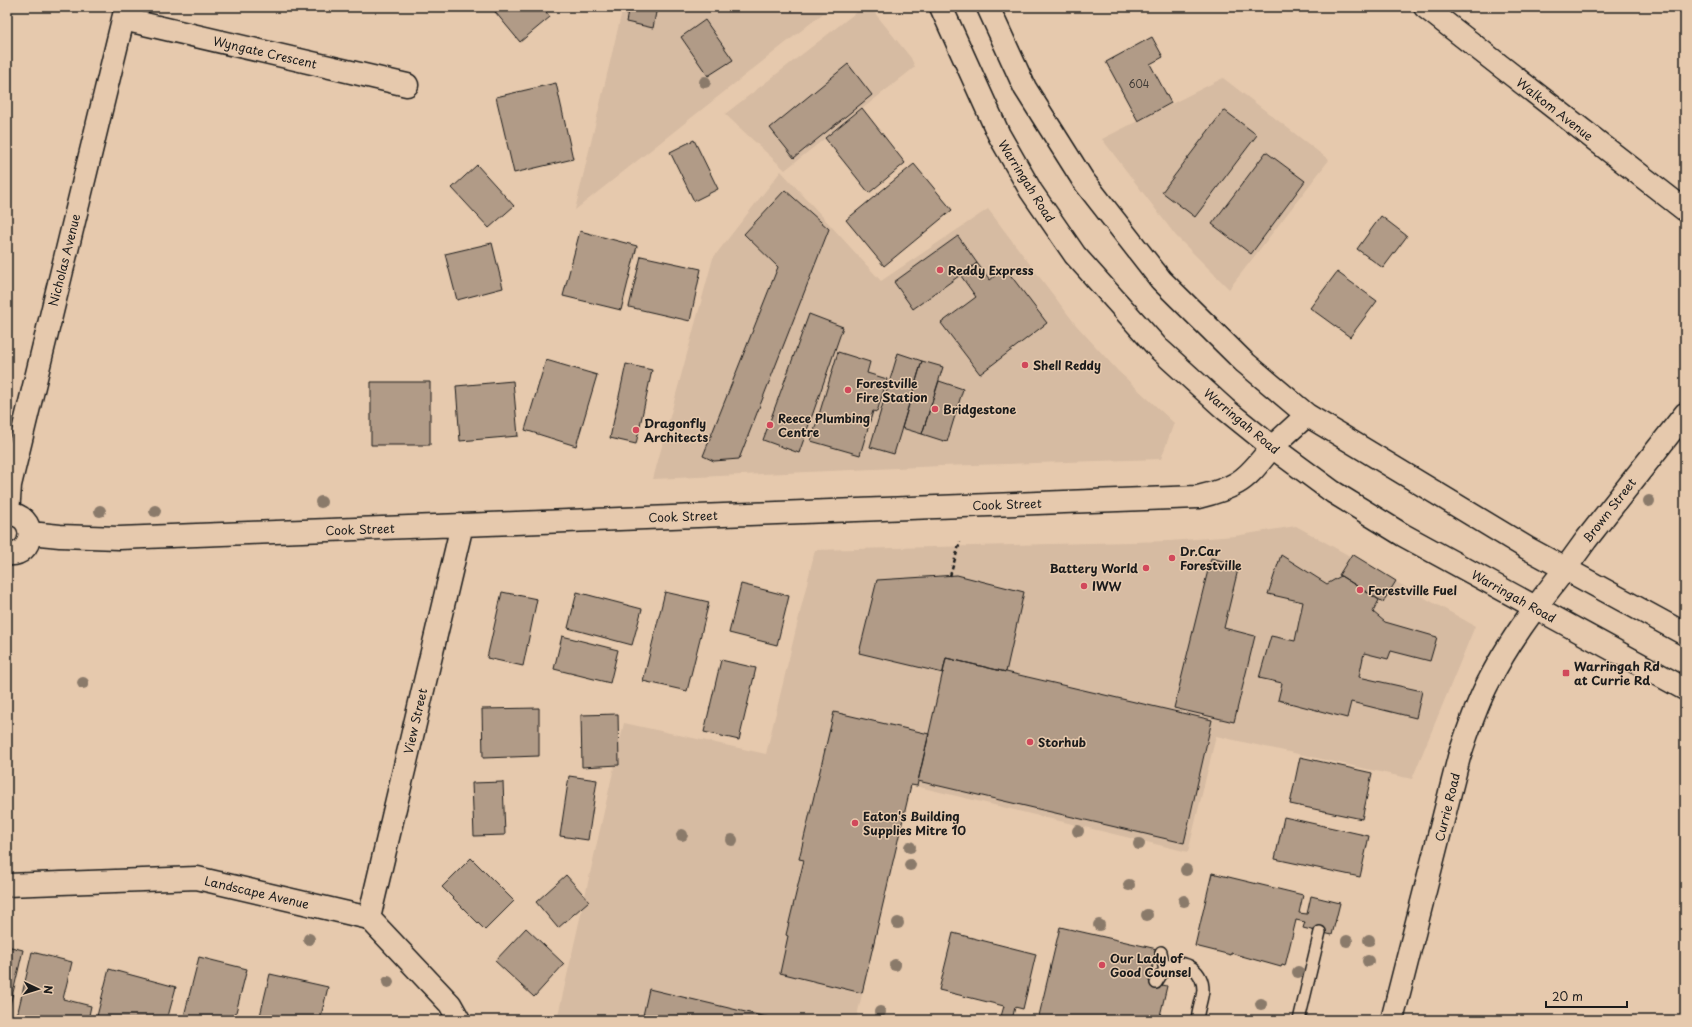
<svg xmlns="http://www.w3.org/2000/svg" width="1692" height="1027" viewBox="0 0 1692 1027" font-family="'Playpen Sans',sans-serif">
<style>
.built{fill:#d6bba2}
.building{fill:#b19b87;stroke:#1c1c1c}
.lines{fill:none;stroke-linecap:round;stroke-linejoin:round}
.lane-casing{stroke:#1c1c1c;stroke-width:14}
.street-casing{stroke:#1c1c1c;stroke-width:25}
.highway-casing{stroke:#1c1c1c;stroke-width:25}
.path{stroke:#1c1c1c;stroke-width:2.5;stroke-dasharray:4 3;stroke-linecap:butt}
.lane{stroke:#e6c9ad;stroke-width:11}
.street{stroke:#e6c9ad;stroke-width:22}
.highway{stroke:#e6c9ad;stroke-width:22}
.tree{fill:#8a7a6a}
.poi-dot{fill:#d1495b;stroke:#e6c9ad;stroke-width:1.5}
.labels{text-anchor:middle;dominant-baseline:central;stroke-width:3;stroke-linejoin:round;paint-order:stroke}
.number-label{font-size:10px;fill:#413c37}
.street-label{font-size:12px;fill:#1c1c1c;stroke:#e6c9ad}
.poi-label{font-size:12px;font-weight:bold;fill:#1c1c1c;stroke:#e6c9ad;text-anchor:start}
</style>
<rect width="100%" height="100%" fill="#e6c9ad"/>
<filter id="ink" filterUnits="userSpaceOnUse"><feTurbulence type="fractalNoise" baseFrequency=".025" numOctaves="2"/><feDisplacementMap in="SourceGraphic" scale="8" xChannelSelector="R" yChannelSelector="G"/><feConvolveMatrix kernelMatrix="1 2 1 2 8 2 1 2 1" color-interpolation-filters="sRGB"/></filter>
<g filter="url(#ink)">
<!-- built -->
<path class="built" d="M623,7H831L575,210Z
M863,7H870L911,58L915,67L785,170L725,114Z
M1223,78L1329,160L1229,289L1176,236L1102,139Z
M781,171L881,281L988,209L1076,325L1118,371L1174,423L1161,459L941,466L653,479L713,258Z
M1296,526L1475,626L1412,779L1216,736L1188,852L911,785L856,1020H557L624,723L766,754L815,550L1170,541L1235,536Z"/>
<!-- building -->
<path class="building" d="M491,7H542L550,17L520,42Z
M629,7H657L653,28L626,22Z
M705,20L733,60L708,76L681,37Z
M1152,37L1163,57L1150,64L1171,103L1138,121L1106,62Z
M848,64L872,95L794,158L770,128Z
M556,83L573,159L514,173L496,97Z
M862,108L905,163L869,193L825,138Z
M1224,110L1257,135L1195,217L1162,192Z
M694,140L718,189L694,201L670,152Z
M1266,152L1305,181L1251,254L1212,224Z
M914,164L952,210L884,266L846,220Z
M477,165L514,206L489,228L452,188Z
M785,190L829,229L739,459L714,461L703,456L778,267L744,234Z
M1381,216L1407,236L1383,268L1357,249Z
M580,231L637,246L621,310L563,296Z
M958,236L977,263L913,309L894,282Z
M492,243L503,288L457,300L445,254Z
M641,256L701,269L690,321L629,307Z
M977,263L990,280L1005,268L1047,323L980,374L941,323L976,297L961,276Z
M1337,272L1377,301L1350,337L1310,308Z
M809,314L843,327L799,453L763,440Z
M838,352L870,362L867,373L887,379L877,412L873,411L860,455L811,441Z
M898,353L922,361L894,454L870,447Z
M546,360L597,375L576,446L525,430Z
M922,361L943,367L922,434L902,428Z
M626,364L652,370L636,444L610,438Z
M513,381L518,436L460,441L456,386Z
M939,381L963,389L947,442L922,434Z
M371,382H430V445H371Z
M1352,554L1396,581L1383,602L1339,575Z
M1281,555L1327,584L1341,576L1379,600L1373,612L1385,622L1437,637L1430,661L1391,651L1388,659L1364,653L1359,677L1422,691L1416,718L1351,702L1347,718L1278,700L1282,683L1259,678L1271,636L1295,641L1303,602L1268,594Z
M1211,558L1239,565L1224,628L1255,636L1234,722L1174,708Z
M957,575L1024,592L1006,672L946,658L943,673L859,653L877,580Z
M741,584L789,596L777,645L729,633Z
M502,592L537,599L523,666L487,658Z
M577,592L642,609L632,645L568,628Z
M665,592L709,602L687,691L643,681Z
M562,636L618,650L610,683L554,669Z
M946,658L1212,720L1184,843L918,781Z
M721,660L756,668L739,740L704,732Z
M539,708V756L483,758L482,709Z
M834,712L929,734L917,786L911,785L862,993L780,973L788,936L786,935L804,860L799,859Z
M618,714L619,765L582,767L581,715Z
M1300,757L1372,773L1362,819L1290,804Z
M569,776L597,780L588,840L560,836Z
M503,782L505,835L474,836L472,783Z
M1284,817L1369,836L1360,877L1275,859Z
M471,858L514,901L485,930L442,887Z
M1212,873L1303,895L1299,913L1307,914L1311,896L1340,903L1332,935L1303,928L1305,922L1296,920L1285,966L1282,965L1281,967L1231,953V955L1195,946Z
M566,875L589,901L558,928L536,902Z
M1060,927L1157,949L1149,982L1167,986L1159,1020H1038Z
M526,928L564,964L534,997L495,961Z
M953,933L1036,954L1023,1009L1015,1007L1012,1020H1000L1004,1006L939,990Z
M7,946L23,950L7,1018Z
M32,952L72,962L63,999L91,1006L88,1020H16Z
M199,957L247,969L234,1020H183Z
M109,969L176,987L167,1020H96Z
M270,974L328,987L320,1020H259Z
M649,989L779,1020H642Z"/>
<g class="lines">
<!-- lane casing -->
<g class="lane-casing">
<path id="lane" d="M1161,952L1165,971
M1156,983C1159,978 1164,969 1169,966C1186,957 1203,972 1203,990C1202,1000 1198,1010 1197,1020
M1299,1020L1320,932"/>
</g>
<!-- street casing -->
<g class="street-casing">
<path id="street" d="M1425,7L1685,210
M123,19L407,85
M7,514C39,513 35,558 7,554
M8,514L10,485L126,7
M30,533L60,536L119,538L1198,497C1211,494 1225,490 1237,483C1251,475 1261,460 1272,447
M1565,569L1586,540L1685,414
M7,885L197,878L369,918L450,1004L459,1020
M369,918L462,525
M1392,1020L1459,757C1468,731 1476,705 1489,681C1502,655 1518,631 1535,608"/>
</g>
<!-- highway casing -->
<g class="highway-casing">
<path id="highway" d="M941,7L999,135L1031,191L1075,255L1158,348L1225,409L1272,447L1333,492L1403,535L1685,689
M988,7L1025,88L1083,180L1161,280L1243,361L1307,415L1527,548L1685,634
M1272,447L1307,415
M1535,608L1565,569"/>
</g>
<!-- path -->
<path class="path" d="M950,576L960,542"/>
<!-- lane -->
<use href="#lane" class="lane"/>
<!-- street -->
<use href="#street" class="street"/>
<!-- highway -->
<use href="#highway" class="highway"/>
</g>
<!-- trees -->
<g class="tree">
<circle cx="705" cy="82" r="6"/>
<circle cx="1649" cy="501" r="6"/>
<circle cx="321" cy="502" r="6"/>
<circle cx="100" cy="511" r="6"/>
<circle cx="155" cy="511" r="6"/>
<circle cx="83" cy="683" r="6"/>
<circle cx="1078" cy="831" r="6"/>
<circle cx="682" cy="835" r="6"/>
<circle cx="732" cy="840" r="6"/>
<circle cx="1139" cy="844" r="6"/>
<circle cx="910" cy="847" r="6"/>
<circle cx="910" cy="865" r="6"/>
<circle cx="1186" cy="870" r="6"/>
<circle cx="1129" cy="885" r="6"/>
<circle cx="1184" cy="901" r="6"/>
<circle cx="1147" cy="915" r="6"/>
<circle cx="898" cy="923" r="6"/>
<circle cx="1099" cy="925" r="6"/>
<circle cx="309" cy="939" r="6"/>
<circle cx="1369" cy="940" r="6"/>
<circle cx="1347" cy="941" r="6"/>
<circle cx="1368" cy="961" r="6"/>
<circle cx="895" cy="965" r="6"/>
<circle cx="1298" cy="972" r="6"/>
<circle cx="388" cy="982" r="6"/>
<circle cx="1261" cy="1004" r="6"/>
<circle cx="880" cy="1012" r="6"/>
</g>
</g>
<!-- markers -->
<g class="poi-dot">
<circle cx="940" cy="270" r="4"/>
<circle cx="1025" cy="365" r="4"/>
<circle cx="848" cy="390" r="4"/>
<circle cx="935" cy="409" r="4"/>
<circle cx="770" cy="425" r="4"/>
<circle cx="636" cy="430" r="4"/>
<circle cx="1172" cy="558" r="4"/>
<circle cx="1146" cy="568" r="4"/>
<circle cx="1084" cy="586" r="4"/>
<circle cx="1360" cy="590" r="4"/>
<rect x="1562" y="669" width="8" height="8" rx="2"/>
<circle cx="1030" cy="742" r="4"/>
<circle cx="855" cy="823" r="4"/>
<circle cx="1102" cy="965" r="4"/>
</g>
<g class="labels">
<!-- number labels -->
<g class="number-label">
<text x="1139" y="83">604</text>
</g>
<!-- street labels -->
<g class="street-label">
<text transform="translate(265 52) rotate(13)">Wyngate Crescent</text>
<text transform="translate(1555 109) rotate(38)">Walkom Avenue</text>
<text transform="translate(1027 181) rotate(58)">Warringah Road</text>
<text transform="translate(64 260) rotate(-76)">Nicholas Avenue</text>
<text transform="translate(1242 421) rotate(40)">Warringah Road</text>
<text transform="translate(1007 504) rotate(-2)">Cook Street</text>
<text transform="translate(1609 510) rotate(-52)">Brown Street</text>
<text transform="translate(683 516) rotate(-2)">Cook Street</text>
<text transform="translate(360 529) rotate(-2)">Cook Street</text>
<text transform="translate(1514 596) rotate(29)">Warringah Road</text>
<text transform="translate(415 721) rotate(-77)">View Street</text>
<text transform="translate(1447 807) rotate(-76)">Currie Road</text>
<text transform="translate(257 892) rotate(13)">Landscape Avenue</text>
</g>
<!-- poi labels -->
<g class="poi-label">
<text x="948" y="270">Reddy Express</text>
<text x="1033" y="365">Shell Reddy</text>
<text x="856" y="383">Forestville<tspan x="856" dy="14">Fire Station</tspan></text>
<text x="943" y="409">Bridgestone</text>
<text x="778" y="418">Reece Plumbing<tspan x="778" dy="14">Centre</tspan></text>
<text x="644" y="423">Dragonfly<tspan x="644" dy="14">Architects</tspan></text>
<text x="1180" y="551">Dr.Car<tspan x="1180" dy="14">Forestville</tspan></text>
<text x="1138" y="568" text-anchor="end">Battery World</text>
<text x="1092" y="586">IWW</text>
<text x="1368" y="590">Forestville Fuel</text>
<text x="1574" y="666">Warringah Rd<tspan x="1574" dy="14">at Currie Rd</tspan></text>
<text x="1038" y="742">Storhub</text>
<text x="863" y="816">Eaton's Building<tspan x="863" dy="14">Supplies Mitre 10</tspan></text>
<text x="1110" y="958">Our Lady of<tspan x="1110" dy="14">Good Counsel</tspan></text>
</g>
</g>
<!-- margin -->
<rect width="1692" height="1027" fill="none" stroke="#e6c9ad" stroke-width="24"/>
<rect x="12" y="12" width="1668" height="1003" fill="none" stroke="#1c1c1c" stroke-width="1.5" filter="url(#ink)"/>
<!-- north arrow -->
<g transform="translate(38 989) rotate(94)" stroke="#e6c9ad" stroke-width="3" paint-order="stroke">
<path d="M0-3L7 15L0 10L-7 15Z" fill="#1c1c1c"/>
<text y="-6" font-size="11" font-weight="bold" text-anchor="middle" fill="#1c1c1c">N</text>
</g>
<!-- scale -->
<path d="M1546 1001v6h81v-6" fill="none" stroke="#1c1c1c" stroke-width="2"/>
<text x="1552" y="1001" font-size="12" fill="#1c1c1c" stroke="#e6c9ad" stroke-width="3" paint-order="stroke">20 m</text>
</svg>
